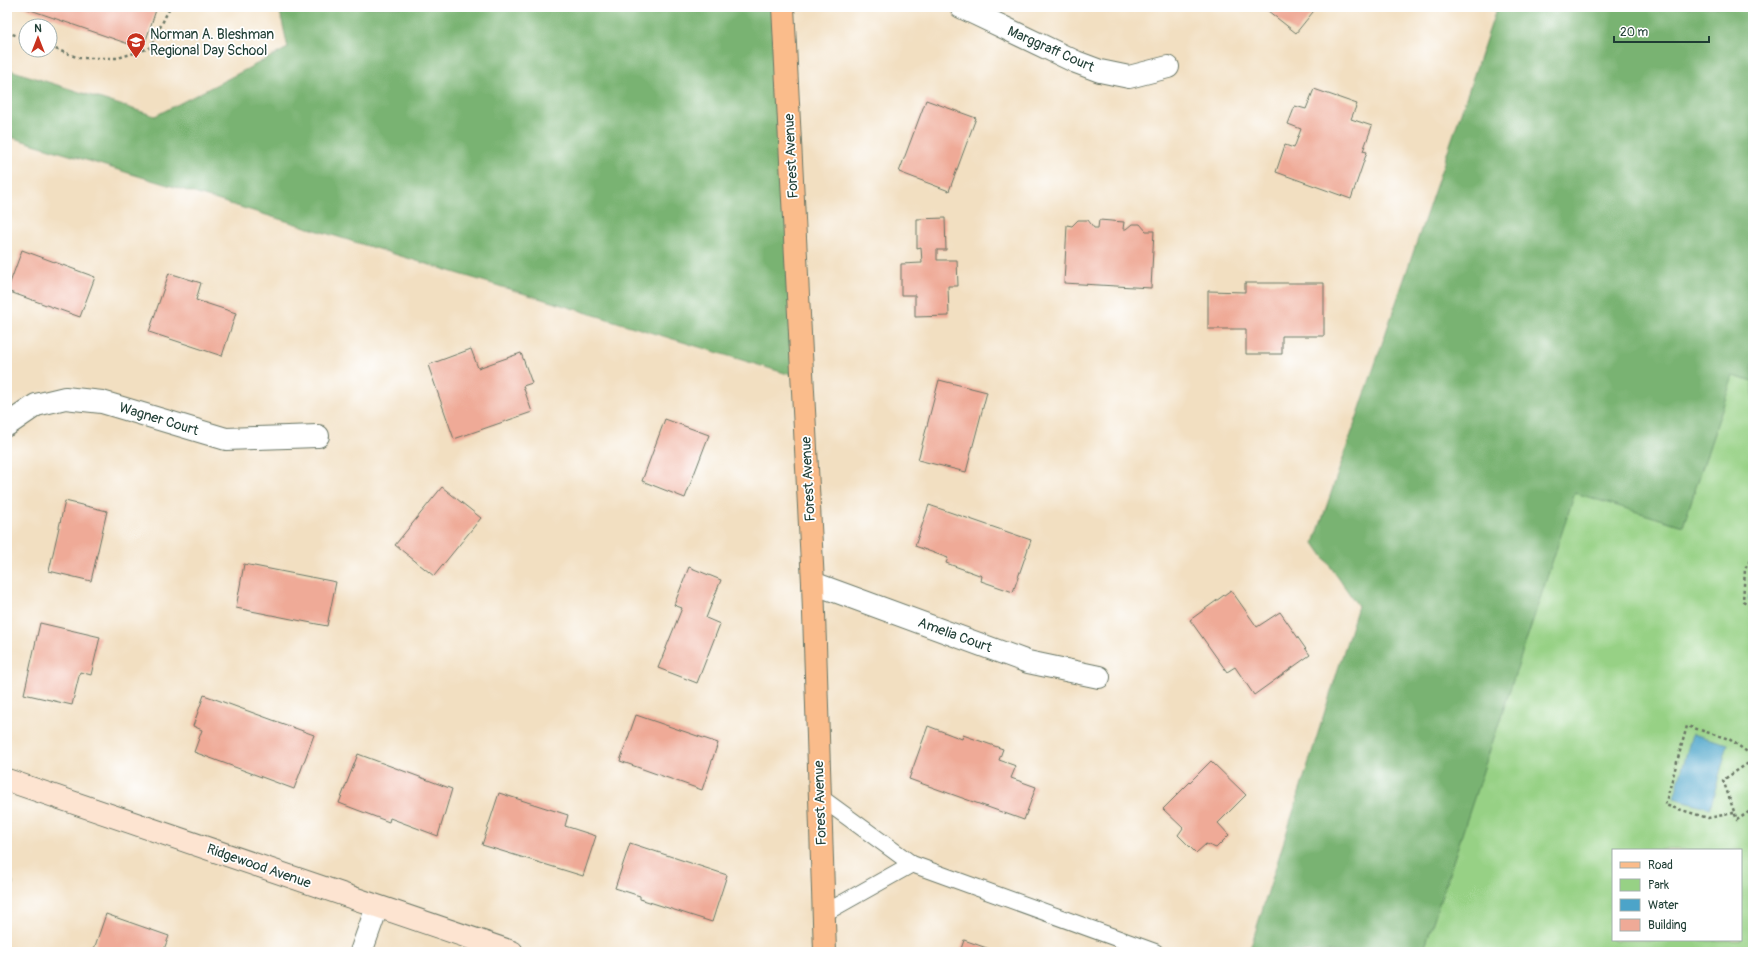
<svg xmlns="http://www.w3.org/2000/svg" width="1760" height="959" viewBox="0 0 1760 959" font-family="Pangolin,sans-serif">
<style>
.green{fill:#97d185;stroke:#5b875c;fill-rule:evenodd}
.forest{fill:#79b372;stroke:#4c7853}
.water{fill:#4ca4c9;stroke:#36707e}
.building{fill:#efaa97}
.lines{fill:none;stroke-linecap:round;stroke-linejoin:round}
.lane-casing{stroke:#697665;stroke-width:18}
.street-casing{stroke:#697665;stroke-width:24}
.secondary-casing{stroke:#697665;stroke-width:24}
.primary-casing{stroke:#697665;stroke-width:24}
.path{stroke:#697665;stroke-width:2.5;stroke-dasharray:3 3;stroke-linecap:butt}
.lane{stroke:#fff;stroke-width:16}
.street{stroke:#fff;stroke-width:22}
.secondary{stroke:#fde4d1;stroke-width:22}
.primary{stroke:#fabc8b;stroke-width:22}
.labels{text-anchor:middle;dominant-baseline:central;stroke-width:3.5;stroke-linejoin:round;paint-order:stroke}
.poi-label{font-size:14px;fill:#1f3d34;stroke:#fff;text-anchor:start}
.street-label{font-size:14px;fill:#1f3d34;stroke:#fff}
</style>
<rect width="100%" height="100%" fill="#fff"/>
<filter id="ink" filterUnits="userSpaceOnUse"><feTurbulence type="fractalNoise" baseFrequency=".025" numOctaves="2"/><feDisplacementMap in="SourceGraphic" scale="8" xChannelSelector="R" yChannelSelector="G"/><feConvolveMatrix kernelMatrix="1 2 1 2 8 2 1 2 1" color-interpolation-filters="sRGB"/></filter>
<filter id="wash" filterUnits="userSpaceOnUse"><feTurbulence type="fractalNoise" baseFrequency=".012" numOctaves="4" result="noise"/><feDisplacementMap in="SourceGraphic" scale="16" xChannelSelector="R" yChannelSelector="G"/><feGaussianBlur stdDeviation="0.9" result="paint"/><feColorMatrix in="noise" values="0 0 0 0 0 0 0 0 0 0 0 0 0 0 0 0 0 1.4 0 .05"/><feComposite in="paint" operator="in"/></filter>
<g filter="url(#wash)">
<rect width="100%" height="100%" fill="#f2dfc1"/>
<!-- green -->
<path class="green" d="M1733,375L1753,382V952H1423L1575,492L1683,526ZM1613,850H1741V940H1613Z"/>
<!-- forest -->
<path class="forest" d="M279,7H783L801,378L7,136V69L155,116L288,48Z
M1497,7H1753V382L1733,376L1683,526L1575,493L1423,952H1249L1358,606L1314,543Z
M7,880L13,883L7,904Z"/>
<!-- water -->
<path class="water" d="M1753,569V601L1748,599L1753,585L1749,581Z
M1692,734L1728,744L1710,808L1674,798Z"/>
<g id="blocks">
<!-- building -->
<path class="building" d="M22,7H157L143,49Z
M1263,7H1317L1296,33Z
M1314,89L1357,104L1351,119L1372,126L1363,151L1367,152L1351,199L1276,172L1285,145L1294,148L1301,129L1288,124L1295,106L1306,109Z
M926,100L976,118L949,191L899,172Z
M945,218L946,250H937V260H957L958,286H948L949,316L915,317V295H901V264L922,263L921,247L917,248V219Z
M1078,220H1088L1094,228H1098L1099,220L1124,222L1123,229H1126L1132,224H1140L1146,231H1154L1151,288L1064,283L1067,225L1072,226Z
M22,250L95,277L80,317L7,291Z
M169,273L201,283L196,300L236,313L222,356L149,332Z
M1245,283H1324V336H1282V354H1246V329H1208V291L1245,292Z
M471,349L478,368L521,353L532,383L523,386L532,412L454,439L428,365Z
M939,380L987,392L966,472L918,460Z
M665,419L709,435L685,498L642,481Z
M442,487L481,518L434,576L395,545Z
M65,501L107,511L91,581L49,571Z
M929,505L1031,540L1013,592L981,581L982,576L946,563L948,558L915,546Z
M244,564L336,582L327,626L236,608Z
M689,567L721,580L706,618L720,624L697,683L658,668L682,608L674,605Z
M1231,590L1257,627L1280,612L1310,655L1254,695L1235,667L1227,672L1190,620Z
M40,623L100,637L91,675L80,672L72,705L24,694Z
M204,695L314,735L294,789L194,752L202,730L193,726Z
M636,715L718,743L702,790L620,761Z
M928,726L962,739L963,735L1003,749L999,760L1016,766L1011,778L1036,787L1024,820L909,779Z
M358,754L452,789L438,836L390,818L389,822L339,803Z
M1211,761L1246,795L1218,823L1229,835L1216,848L1206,844L1196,853L1178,835L1183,828L1163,809Z
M499,793L568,815L565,826L596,836L583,876L482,845Z
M630,843L727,875L712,922L640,899V896L615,888Z
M106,914L169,936L163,952H93Z
M964,940L998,952H960Z"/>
</g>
</g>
<g filter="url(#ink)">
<use href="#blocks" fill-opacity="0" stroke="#697665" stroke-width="1"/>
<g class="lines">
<!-- lane casing -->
<g class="lane-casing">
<path id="lane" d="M820,797L912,864L1155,952
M823,914L912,864"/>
</g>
<!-- street casing -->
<g class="street-casing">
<path id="street" d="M961,7L1076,62L1100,71L1129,77L1168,67
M7,425L36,405L65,398L102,402L226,439L318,436
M813,583L1028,662L1099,677
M361,952L377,907"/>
</g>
<!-- secondary casing -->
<g class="secondary-casing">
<path id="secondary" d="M7,780L512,952"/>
</g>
<!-- primary casing -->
<g class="primary-casing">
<path id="primary" d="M783,7L813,583L825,952"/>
</g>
<!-- path -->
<path class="path" d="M7,32L26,39
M50,47L79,58H118L150,48L170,7
M1753,555L1745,569L1743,601L1753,607
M1753,760L1723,780L1737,820L1753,809
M1734,813L1708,818L1665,805L1687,726L1729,739L1753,756"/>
<!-- lane -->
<use href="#lane" class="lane"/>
<!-- street -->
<use href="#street" class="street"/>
<!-- secondary -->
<use href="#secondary" class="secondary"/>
<!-- primary -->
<use href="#primary" class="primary"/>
</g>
</g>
<!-- icons -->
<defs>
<g id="school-pin" transform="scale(1)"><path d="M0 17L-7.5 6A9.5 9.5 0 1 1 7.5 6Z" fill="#c8321e" stroke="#fff"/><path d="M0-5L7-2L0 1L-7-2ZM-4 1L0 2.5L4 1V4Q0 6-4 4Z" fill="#fff"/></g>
</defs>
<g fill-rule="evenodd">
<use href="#school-pin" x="136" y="42"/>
</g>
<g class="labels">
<!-- poi labels -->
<g class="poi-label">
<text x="150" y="34">Norman A. Bleshman<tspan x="150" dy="16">Regional Day School</tspan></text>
</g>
<!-- street labels -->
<g class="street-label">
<text transform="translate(1051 49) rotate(24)">Marggraff Court</text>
<text transform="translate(791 156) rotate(-93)">Forest Avenue</text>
<text transform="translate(159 419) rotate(17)">Wagner Court</text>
<text transform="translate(808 479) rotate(-93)">Forest Avenue</text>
<text transform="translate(955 635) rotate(20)">Amelia Court</text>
<text transform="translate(820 803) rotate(-92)">Forest Avenue</text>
<text transform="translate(259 866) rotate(19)">Ridgewood Avenue</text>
</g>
</g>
<!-- margin -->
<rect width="1760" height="959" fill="none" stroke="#fff" stroke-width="24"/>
<!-- legend -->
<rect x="1612" y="849" width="130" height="92" fill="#ffffff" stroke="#a5b1ae"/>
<rect x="1620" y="862" width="20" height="6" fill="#fabc8b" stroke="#a5b1ae"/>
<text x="1648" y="869" font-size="12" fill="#1f3d34">Road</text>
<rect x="1620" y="879" width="20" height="12" fill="#97d185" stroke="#a5b1ae"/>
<text x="1648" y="889" font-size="12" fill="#1f3d34">Park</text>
<rect x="1620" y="899" width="20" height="12" fill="#4ca4c9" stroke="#a5b1ae"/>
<text x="1648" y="909" font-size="12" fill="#1f3d34">Water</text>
<rect x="1620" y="919" width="20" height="12" fill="#efaa97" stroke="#a5b1ae"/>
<text x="1648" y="929" font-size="12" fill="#1f3d34">Building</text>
<!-- north arrow -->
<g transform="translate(38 38)"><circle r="19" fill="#ffffff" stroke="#a5b1ae"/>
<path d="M0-3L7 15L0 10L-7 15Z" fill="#c8321e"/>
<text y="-6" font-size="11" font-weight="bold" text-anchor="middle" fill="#1f3d34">N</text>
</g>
<!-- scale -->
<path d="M1614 36v6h95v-6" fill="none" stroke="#1f3d34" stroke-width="2"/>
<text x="1620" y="36" font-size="12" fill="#1f3d34" stroke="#ffffff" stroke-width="3" paint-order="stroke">20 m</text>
</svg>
